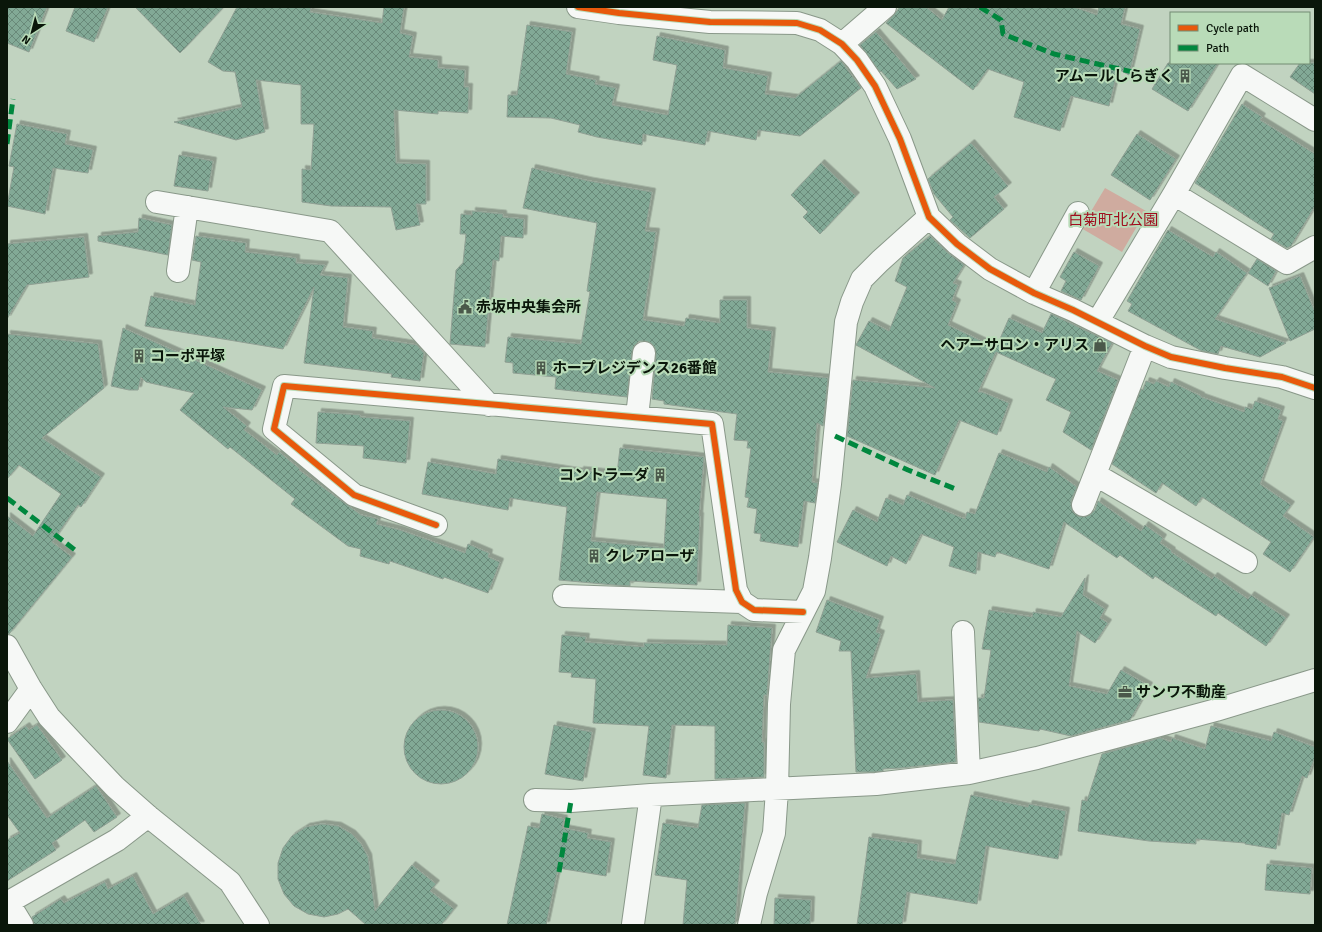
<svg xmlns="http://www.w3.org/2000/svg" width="1322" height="932" viewBox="0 0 1322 932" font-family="Signika,'Noto Sans JP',sans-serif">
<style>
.park{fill:#cfab9f}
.building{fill:url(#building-cross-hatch);stroke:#90a094;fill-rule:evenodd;filter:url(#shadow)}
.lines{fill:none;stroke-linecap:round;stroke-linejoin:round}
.minor-casing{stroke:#899889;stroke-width:24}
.minor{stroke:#f6f8f6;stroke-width:22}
.quiet{stroke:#00873e;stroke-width:5;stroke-dasharray:10 5;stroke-linecap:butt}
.cycleway-casing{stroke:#b9dbb8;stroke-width:8}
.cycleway{stroke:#e8590c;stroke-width:6}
.labels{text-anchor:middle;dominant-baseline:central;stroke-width:4;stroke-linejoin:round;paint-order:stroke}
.poi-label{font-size:15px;font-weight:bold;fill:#0a160a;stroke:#b9dbb8;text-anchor:start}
.park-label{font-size:15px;fill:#a00e1e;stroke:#b9dbb8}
</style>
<defs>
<pattern id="building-cross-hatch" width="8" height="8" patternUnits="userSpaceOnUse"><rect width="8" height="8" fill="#82a996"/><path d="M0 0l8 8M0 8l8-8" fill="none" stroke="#698979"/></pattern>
<filter id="shadow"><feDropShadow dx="3.5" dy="-3.5" stdDeviation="0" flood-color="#0004"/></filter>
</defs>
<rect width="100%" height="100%" fill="#c1d3c0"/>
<!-- park -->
<path class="park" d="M1105,188L1146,211L1122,252L1081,228Z"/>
<!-- building -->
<path class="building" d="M7,7H47L29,52L7,43Z
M75,7H108L94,42L66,31Z
M135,7H224L180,53Z
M237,7H311L310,12L382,23L384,7H404L400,33L413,36L409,57L438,60V68L465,70L464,87H469L468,113L438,111V114L394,110L396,163L426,164V204H416L420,225L396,230L391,207L331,206L302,202V169L311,170L314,124H301V85L256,80L265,132L236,140L174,122L242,107L235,72L223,71L208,62Z
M900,7H926L942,20L949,7H1074L1097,15L1099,7H1125L1121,24L1140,29L1129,75L1118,69L1109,106L1071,96L1060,131L1014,117L1024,82L988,69L973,90L886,23L893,16Z
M527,25L572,32L566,74L596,80L595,84L616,88L612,105L668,115L677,65L653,60L657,36L725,50L723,68L768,76L765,94L795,98L841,61L861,88L800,136L758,130L756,140L708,131L705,145L643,134L642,145L597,137L578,132L580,125L551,118L507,117L508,95H517Z
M876,32L916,79L897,89L881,71L880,72L860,45Z
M1168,63H1218L1188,111L1152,89Z
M1300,63H1315V94L1290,77Z
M1242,104L1262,117L1260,120L1315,154V206L1291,246L1287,248L1271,239L1274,234L1195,183Z
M17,124L67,134L65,144L93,150L88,173L53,168L45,214L7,206L14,167L9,166Z
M1137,134L1176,159L1150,200L1111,175Z
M971,143L1008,186L994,197L1004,209L970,238L950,220L953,217L934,194L928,179Z
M179,155L213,161L208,191L174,186Z
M821,163L856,196L820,234L803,217L808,212L791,195Z
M532,168L589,181L652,192L645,231L656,232L643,320L684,326L686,318L720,323V300H747V328L772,331L768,372L828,378L823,426L817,423L812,482L818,483L815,503L804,501L798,547L760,541L761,534L754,533L757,509L747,507L749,498L745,497L751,448H747L748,441L734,440L737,414L664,404V401L652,399L656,354L655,348L651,343L645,341H639L634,346L632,352L627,397L555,389L556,377L513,373V363L505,362L508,337L581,344L590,292L587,291L597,223L523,208Z
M472,211L503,214V217L524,219L523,238L501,236L499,261L493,260L485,347L450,344L456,270L463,263L466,234H460L461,214L472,215Z
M139,218L172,225L168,255L98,241V236L138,232Z
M1168,230L1213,257L1216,252L1247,273L1215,319L1286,343L1260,357L1221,346L1218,354L1202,351L1128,311L1132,304L1127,301Z
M196,236L246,243L245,252L296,258V263L325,265L320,275L348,278L343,327L373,331L372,338L417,345L424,353L420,381L391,377L392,374L304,363L314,287L283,349L145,326L151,296L195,305L201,262L192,260Z
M930,236L948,253L964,265L953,283L958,285L952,300L957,303L948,325L996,348L1009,318L1042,333L1051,314L1112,343L1097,371L1118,380L1091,450L1063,432L1071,412L1046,400L1056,379L996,352L978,392H982L1009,403L997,435L959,420L935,475L847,436L853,380L935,388L856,345L869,321L889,331L907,287L895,281L903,258Z
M84,237L89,277L27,285L7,319V244Z
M1074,252L1099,266L1081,300L1061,291L1066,281L1060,277Z
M1257,259L1276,271L1268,286L1248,273Z
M1300,276L1315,312V329L1290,341L1269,288Z
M123,328L262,390L252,410L223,407L247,426L244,430L277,455L279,452L300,469L299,470L361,515L378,519L376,524L400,530L465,553L468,544L489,553L488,557L500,562L488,593L444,577L443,579L390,561L389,564L360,556L361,549L348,546L291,504L295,499L230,447L228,449L180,410L194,393L146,382L141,377L138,390H129L111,386Z
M7,334L98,344L104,388L42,438L101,477L81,507L78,505L52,542L72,557L9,634H7V516L33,536L61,494L19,465L7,479Z
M1146,381L1154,384L1156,381L1169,387L1171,382L1201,396V397L1244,412L1245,407L1252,409L1255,401L1281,410L1278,419L1283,421L1260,484L1291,505L1283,516L1314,537L1290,572L1263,554L1271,542L1202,497L1196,506L1162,483L1156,493L1112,464L1141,389L1143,390Z
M318,412L360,415V417L410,421L406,463L363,458L364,446L316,443Z
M620,448L704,457L699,516H700L697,585L630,581V586L614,585L559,580L567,507L510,498L508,510L422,494L428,462L496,474L498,459L580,472V470L617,474ZM597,492L667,499L664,548L591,541Z
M999,453L1047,472L1049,467L1077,487L1071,500V506L1073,512L1078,516L1084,517L1090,515L1095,510L1098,501L1141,531L1145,525L1163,538L1160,543L1172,551L1171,552L1212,579L1214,576L1248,599L1251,595L1286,618L1266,646L1218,613L1216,616L1155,576L1153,579L1120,555L1117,558L1064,522L1049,569L997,552L995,557L978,552L976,574L949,566L954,547L921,534L906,564L891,556L887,566L837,542L853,510L877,522L886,498L903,505L907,495L965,519L967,512L975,514Z
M1085,578L1083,595L1105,609L1100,618L1108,623L1095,643L1077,631L1069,686L1107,694L1121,670L1149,686L1130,720L1071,736L1040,729L1039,731L979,722L978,698H984L991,650L982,649L989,610L1032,617L1033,612L1061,617Z
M827,600L880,620L876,632L881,634L866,678L916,674L918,702L953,700L956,762L901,768L883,769V771L875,772H856L851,651H839L841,641L816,632Z
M728,625L772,628L767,695H764L762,742H764V777L715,779V726L672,725L666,778L643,775L649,726L593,723L596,679L571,677L572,673L559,672L562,635L586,637L585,642L644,647V643L727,645Z
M404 747a37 37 0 1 1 74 0a37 37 0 1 1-74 0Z
M37,725L62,760L35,779L7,739L26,726L29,730Z
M554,725L592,732L583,781L545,774Z
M1211,726L1271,741L1274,732L1315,747V757L1307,778L1302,776L1289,815L1282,813L1276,849L1245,844V843L1196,839V844L1149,841L1078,831L1082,800L1087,801L1102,754L1160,738L1171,742L1172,738L1205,749Z
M7,761L47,818L96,786L117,817L94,832L85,820L52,843L56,850L7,881V840L20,833L7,815Z
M971,795L1028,807L1029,804L1066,811L1058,859L986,846L977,904L907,892L902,925H857L869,837L918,844L917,858L955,864Z
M745,803L735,925H683L687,880L655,875L663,823L698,828L702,805Z
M542,814L564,819L562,828L588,833L587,838L611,842L606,876L558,868L546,925H507L528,826L539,828Z
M322,824L338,826L352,834L361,844L368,857L375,911L412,865L436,884L430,891L454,909L441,925H364L365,924L348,909L338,914L324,917L308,914L294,906L284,894L278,879V863L283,848L292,836L306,827Z
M1267,864L1312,868L1310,894L1265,890Z
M133,876L153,914L184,896L201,925H34L32,917L61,899L64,903L105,882L108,889Z
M775,898L811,900L810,925H774Z"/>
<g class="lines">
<!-- minor casing -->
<g class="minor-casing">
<path id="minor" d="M578,7L619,13L710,22L797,23L820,30L842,44L857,60L875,86L900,139L929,217L957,244L990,269L1034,293L1073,310L1145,346L1171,357L1225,368L1282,377L1315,388
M842,44L885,7
M1174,194L1287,263L1315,247
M157,202L330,231L489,405
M178,271L187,207
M1034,293L1078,213
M1098,321L1174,194L1242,75L1315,120
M637,417L644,353
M1096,475L1246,562
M1083,505L1145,346
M436,525L354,495L274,429L284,386L712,424L736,590L742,602L754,610L803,612
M564,596L742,602
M963,632L969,773
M7,646L31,689L49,717L76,746L115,787L148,816L230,882L258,925
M7,722L31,689
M535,800L571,801L651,795L876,784L969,773L1037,758L1216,710L1315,680
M8,902L22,925
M7,903L117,840L148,816
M633,924L651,795
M749,925L756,893L774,833L777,790L779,704L784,650L814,591L820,558L830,484L846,322L852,302L862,279L880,261L929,217"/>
</g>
<!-- minor -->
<use href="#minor" class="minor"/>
<!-- quiet -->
<path class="quiet" d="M980,7L1001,20L1003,34L1054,54L1137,73
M7,144L13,99
M835,436L908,470L958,490
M7,498L75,550
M559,872L571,801"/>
<!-- cycleway casing -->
<g class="cycleway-casing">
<path id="cycleway" d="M578,7L619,13L710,22L797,23L820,30L842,44L857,60L875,86L900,139L929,217L957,244L990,269L1034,293L1073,310L1145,346L1171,357L1225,368L1282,377L1315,388
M436,525L354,495L274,429L284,386L712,424L736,590L742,602L754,610L803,612"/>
</g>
<!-- cycleway -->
<use href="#cycleway" class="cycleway"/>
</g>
<!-- icons -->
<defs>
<g id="building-bare" transform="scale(1.08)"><path d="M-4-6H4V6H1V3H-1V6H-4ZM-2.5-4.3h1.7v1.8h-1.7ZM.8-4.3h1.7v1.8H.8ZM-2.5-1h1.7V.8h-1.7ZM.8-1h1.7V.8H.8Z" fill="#4a584a" stroke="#b9dbb8" stroke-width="2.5" paint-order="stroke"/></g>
<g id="civic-bare" transform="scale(1.08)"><path d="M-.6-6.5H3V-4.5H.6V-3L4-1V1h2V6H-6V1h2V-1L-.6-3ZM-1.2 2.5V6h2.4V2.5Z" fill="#4a584a" stroke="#b9dbb8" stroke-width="2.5" paint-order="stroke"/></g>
<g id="shop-bare" transform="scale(1.08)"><path d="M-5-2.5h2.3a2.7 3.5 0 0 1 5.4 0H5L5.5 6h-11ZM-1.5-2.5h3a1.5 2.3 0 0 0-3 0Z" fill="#4a584a" stroke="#b9dbb8" stroke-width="2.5" paint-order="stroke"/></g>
<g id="office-bare" transform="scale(1.08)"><path d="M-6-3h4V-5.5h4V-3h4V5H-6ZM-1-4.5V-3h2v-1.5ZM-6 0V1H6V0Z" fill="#4a584a" stroke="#b9dbb8" stroke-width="2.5" paint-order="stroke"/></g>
</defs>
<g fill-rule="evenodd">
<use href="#building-bare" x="1185" y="76"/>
<use href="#civic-bare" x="465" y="307"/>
<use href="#shop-bare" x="1100" y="345"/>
<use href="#building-bare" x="139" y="356"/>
<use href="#building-bare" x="541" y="368"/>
<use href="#building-bare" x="660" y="475"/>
<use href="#building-bare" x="594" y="556"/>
<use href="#office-bare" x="1125" y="692"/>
</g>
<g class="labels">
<!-- poi labels -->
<g class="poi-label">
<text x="1174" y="76" text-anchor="end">アムールしらぎく</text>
<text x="476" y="307">赤坂中央集会所</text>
<text x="1089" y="345" text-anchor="end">ヘアーサロン・アリス</text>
<text x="150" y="356">コーポ平塚</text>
<text x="552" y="368">ホープレジデンス26番館</text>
<text x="649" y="475" text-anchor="end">コントラーダ</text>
<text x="605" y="556">クレアローザ</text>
<text x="1136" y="692">サンワ不動産</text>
</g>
<!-- park labels -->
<g class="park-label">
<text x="1113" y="220">白菊町北公園</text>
</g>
</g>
<!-- border -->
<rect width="1322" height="932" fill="none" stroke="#0a160a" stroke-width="16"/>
<!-- legend -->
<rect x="1170" y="12" width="140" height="52" fill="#b9dbb8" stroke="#738c72"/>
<rect x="1178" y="25" width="20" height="6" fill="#e8590c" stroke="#738c72"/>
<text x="1206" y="32" font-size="12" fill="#0a160a">Cycle path</text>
<rect x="1178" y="45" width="20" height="6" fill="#00873e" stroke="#738c72"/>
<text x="1206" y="52" font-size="12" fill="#0a160a">Path</text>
<!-- north arrow -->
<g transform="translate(32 32) rotate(216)" stroke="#b9dbb8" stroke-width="3" paint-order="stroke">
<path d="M0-3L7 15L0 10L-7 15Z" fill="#0a160a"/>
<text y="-6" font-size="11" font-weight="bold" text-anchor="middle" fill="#0a160a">N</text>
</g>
</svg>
